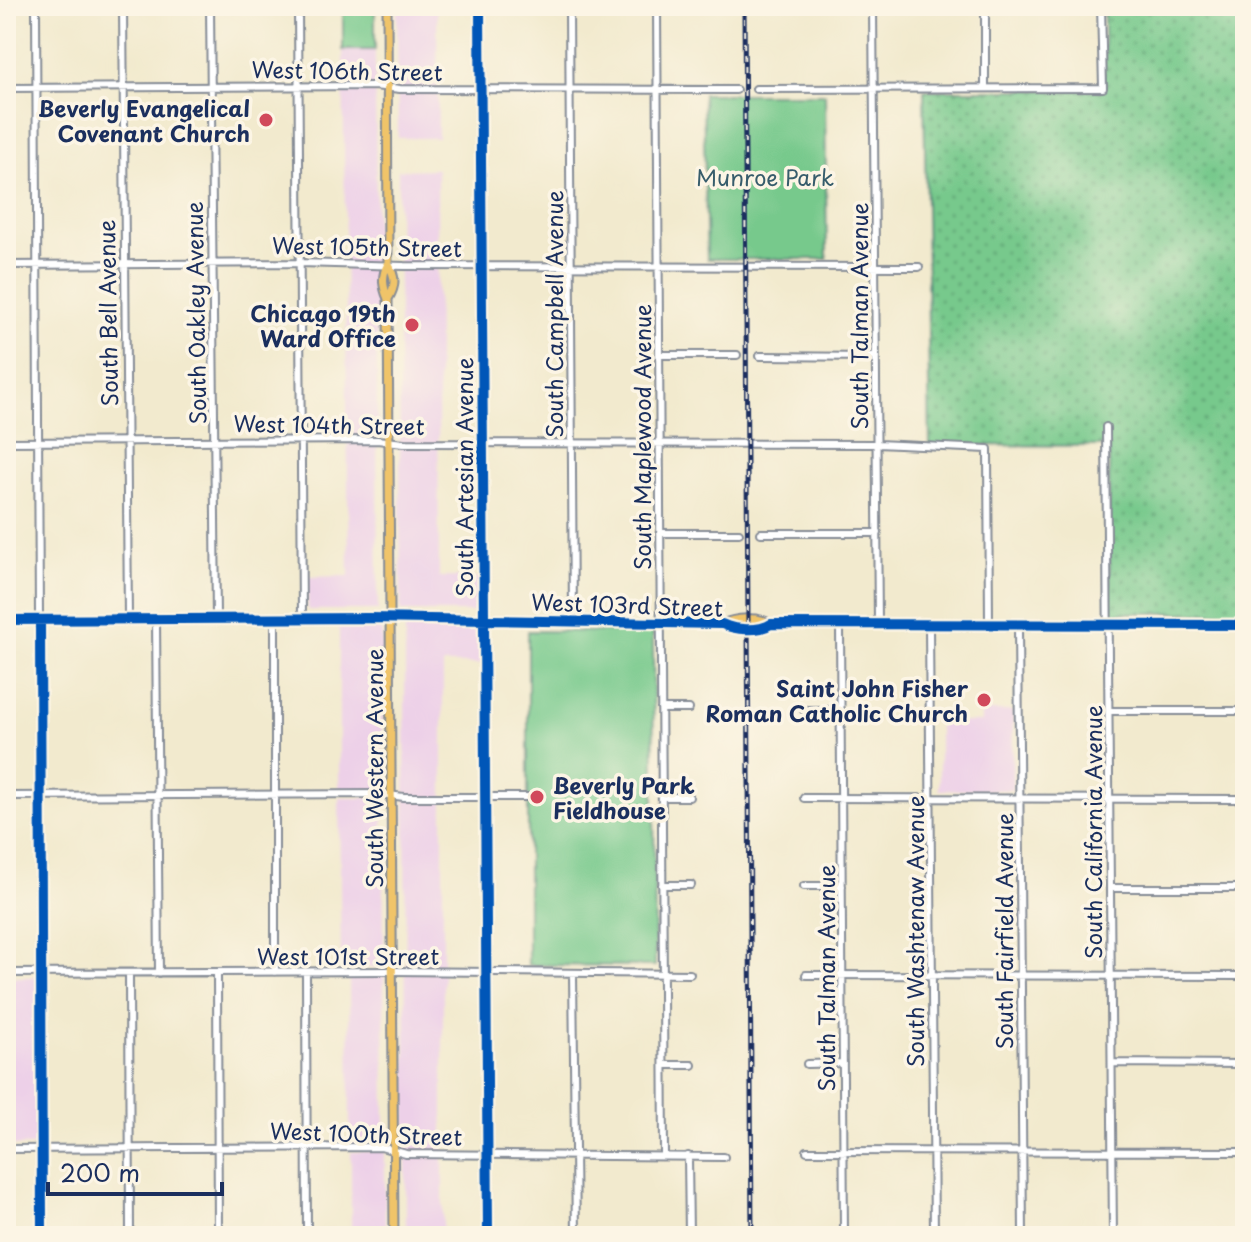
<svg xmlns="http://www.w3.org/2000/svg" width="1251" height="1242" viewBox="0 0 1251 1242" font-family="'Playpen Sans',sans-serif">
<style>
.built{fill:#edd0e8}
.grass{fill:url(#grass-dots);stroke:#497c75;stroke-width:2}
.park{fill:#77c98c;stroke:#497c75;stroke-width:2}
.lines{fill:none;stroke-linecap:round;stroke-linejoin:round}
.minor-casing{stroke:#868c96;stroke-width:10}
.major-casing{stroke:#868c96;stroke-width:11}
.minor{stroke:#fff;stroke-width:6}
.major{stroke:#f0c469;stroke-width:7}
.rail-casing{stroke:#1b2f5e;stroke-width:5}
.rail{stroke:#fcf5e5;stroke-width:2;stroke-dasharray:6;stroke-linecap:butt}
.cycleway-casing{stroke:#fcf5e5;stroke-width:15}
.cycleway{stroke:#0057b8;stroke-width:10}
.poi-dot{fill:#d1495b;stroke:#fcf5e5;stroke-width:3}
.labels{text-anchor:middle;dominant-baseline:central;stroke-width:7;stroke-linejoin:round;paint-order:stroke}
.street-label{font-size:22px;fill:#1b2f5e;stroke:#fcf5e5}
.poi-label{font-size:22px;font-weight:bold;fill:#1b2f5e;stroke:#fcf5e5;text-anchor:end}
.park-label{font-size:22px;fill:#375d6c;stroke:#fcf5e5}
</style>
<defs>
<pattern id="grass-dots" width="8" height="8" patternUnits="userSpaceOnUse" patternTransform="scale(2)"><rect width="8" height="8" fill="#77c98c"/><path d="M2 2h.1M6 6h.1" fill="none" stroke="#61a476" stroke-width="1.8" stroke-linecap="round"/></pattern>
</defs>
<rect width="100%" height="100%" fill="#fcf5e5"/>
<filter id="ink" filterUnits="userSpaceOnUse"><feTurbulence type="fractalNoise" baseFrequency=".0125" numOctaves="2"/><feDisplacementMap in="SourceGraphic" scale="16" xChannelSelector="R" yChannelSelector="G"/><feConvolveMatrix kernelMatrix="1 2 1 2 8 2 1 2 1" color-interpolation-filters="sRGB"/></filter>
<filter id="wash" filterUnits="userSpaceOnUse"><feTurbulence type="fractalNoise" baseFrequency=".006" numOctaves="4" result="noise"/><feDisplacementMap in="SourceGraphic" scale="32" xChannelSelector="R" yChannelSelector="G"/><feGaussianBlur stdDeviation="1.8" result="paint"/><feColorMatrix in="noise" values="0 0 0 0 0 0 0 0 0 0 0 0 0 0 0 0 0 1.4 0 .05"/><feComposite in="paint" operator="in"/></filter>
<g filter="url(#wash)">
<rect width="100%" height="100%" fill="#f2eace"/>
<!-- built -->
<path class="built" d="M397,6H437L438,138H398Z
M343,50H375L378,610H308L307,577L349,576Z
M437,169L439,577L483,578L484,612H401L398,170Z
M339,625L378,626L382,633L383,790L339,791Z
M405,627L484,628V664H443V1236H406Z
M981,711H1013L1012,790H939V722H981Z
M339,798H383L384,967L341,968Z
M384,974L385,1141L383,1145H350L349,975Z
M6,977H38L39,1146H6Z
M385,1151V1236H351V1152Z"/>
<!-- grass -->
<path class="grass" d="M1104,6H1245V613H1110L1109,446L930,445L924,90H1104Z"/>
<!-- park -->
<path class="park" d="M343,6H375V50H343Z
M703,94H825L827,259H707Z
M528,631L653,632L655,966L528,965Z"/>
</g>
<g filter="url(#ink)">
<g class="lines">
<!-- minor casing -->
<g class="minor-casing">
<path id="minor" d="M36,6L42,1236
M123,6L128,619
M210,6L216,619
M298,6L302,619
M480,6L488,1236
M569,6L573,622
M657,6L664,1156
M873,6L878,625
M985,6V88
M6,88L374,86L400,89L736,90
M756,89L1103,88L1101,6
M6,265L300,263L404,266L919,267
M659,355H737
M760,356L876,357
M1106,427L1113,1236
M6,442L377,440L404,443L877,444L988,449L989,625
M660,533H739
M761,533H878
M156,619L159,973
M275,619V972
M840,625L844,1236
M929,625L934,1236
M1018,625L1023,1236
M661,709H689
M804,710H841
M1109,711H1245
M6,796L380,794L404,797H527
M662,797H689
M804,798L1245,799
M662,885H691
M804,886H842
M1111,888H1245
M217,972L218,1236
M306,972L307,1236
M6,973L392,971L690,974
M129,973L130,1236
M573,973L576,1236
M806,975L1245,976
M1112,1063L1245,1064
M807,1064L843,1063
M664,1065H692
M6,1149L381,1147L406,1154L724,1157
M807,1151L1245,1152
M688,1156L689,1236"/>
</g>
<!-- major casing -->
<g class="major-casing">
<path id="major" d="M387,6L388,264C381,276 383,287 388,299L394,1236
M388,264C396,277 396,286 388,299
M6,620L369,618L722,624C735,630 758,632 771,624L1245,625
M722,624C735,618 759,616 771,624"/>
</g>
<!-- minor -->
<use href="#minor" class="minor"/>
<!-- major -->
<use href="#major" class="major"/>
<!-- rail casing -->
<g class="rail-casing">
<path id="rail" d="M744,6L752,1236"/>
</g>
<!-- rail -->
<use href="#rail" class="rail"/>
<!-- cycleway casing -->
<g class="cycleway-casing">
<path id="cycleway" d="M480,6L488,1236
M6,620L369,618L722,624C735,630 758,632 771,624L1245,625
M40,620L42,1236"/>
</g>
<!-- cycleway -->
<use href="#cycleway" class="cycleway"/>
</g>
</g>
<!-- markers -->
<g class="poi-dot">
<circle cx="266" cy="120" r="8"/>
<circle cx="412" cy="325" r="8"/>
<circle cx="984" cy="700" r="8"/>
<circle cx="537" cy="797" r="8"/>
</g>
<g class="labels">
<!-- street labels -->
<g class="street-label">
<text transform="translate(347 70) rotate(1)">West 106th Street</text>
<text transform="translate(367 246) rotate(1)">West 105th Street</text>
<text transform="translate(107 313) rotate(-91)">South Bell Avenue</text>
<text transform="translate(195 313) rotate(-91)">South Oakley Avenue</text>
<text transform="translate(553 314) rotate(-90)">South Campbell Avenue</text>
<text transform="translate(858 316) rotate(-90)">South Talman Avenue</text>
<text transform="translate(329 424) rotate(1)">West 104th Street</text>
<text transform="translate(641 437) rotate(-90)">South Maplewood Avenue</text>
<text transform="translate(463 477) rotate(-90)">South Artesian Avenue</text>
<text transform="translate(627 604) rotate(2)">West 103rd Street</text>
<text transform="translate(373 768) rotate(-90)">South Western Avenue</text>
<text transform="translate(1092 832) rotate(-90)">South California Avenue</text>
<text transform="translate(914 931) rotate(-90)">South Washtenaw Avenue</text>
<text transform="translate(1003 931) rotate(-90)">South Fairfield Avenue</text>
<text x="348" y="955">West 101st Street</text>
<text transform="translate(825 978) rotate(-90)">South Talman Avenue</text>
<text transform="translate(366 1133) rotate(2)">West 100th Street</text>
</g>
<!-- poi labels -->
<g class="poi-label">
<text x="250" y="107">Beverly Evangelical<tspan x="250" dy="25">Covenant Church</tspan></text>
<text x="396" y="312">Chicago 19th<tspan x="396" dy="25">Ward Office</tspan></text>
<text x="968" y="687">Saint John Fisher<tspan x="968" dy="25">Roman Catholic Church</tspan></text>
<text x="553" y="784" text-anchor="start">Beverly Park<tspan x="553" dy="25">Fieldhouse</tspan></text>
</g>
<!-- park labels -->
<g class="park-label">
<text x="765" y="176">Munroe Park</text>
</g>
</g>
<!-- margin -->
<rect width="1251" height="1242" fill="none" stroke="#fcf5e5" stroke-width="32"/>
<!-- scale -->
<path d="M48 1182v12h174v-12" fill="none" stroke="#1b2f5e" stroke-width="4"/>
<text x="60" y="1182" font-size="24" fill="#1b2f5e" stroke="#fcf5e5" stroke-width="6" paint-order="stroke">200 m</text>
</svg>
